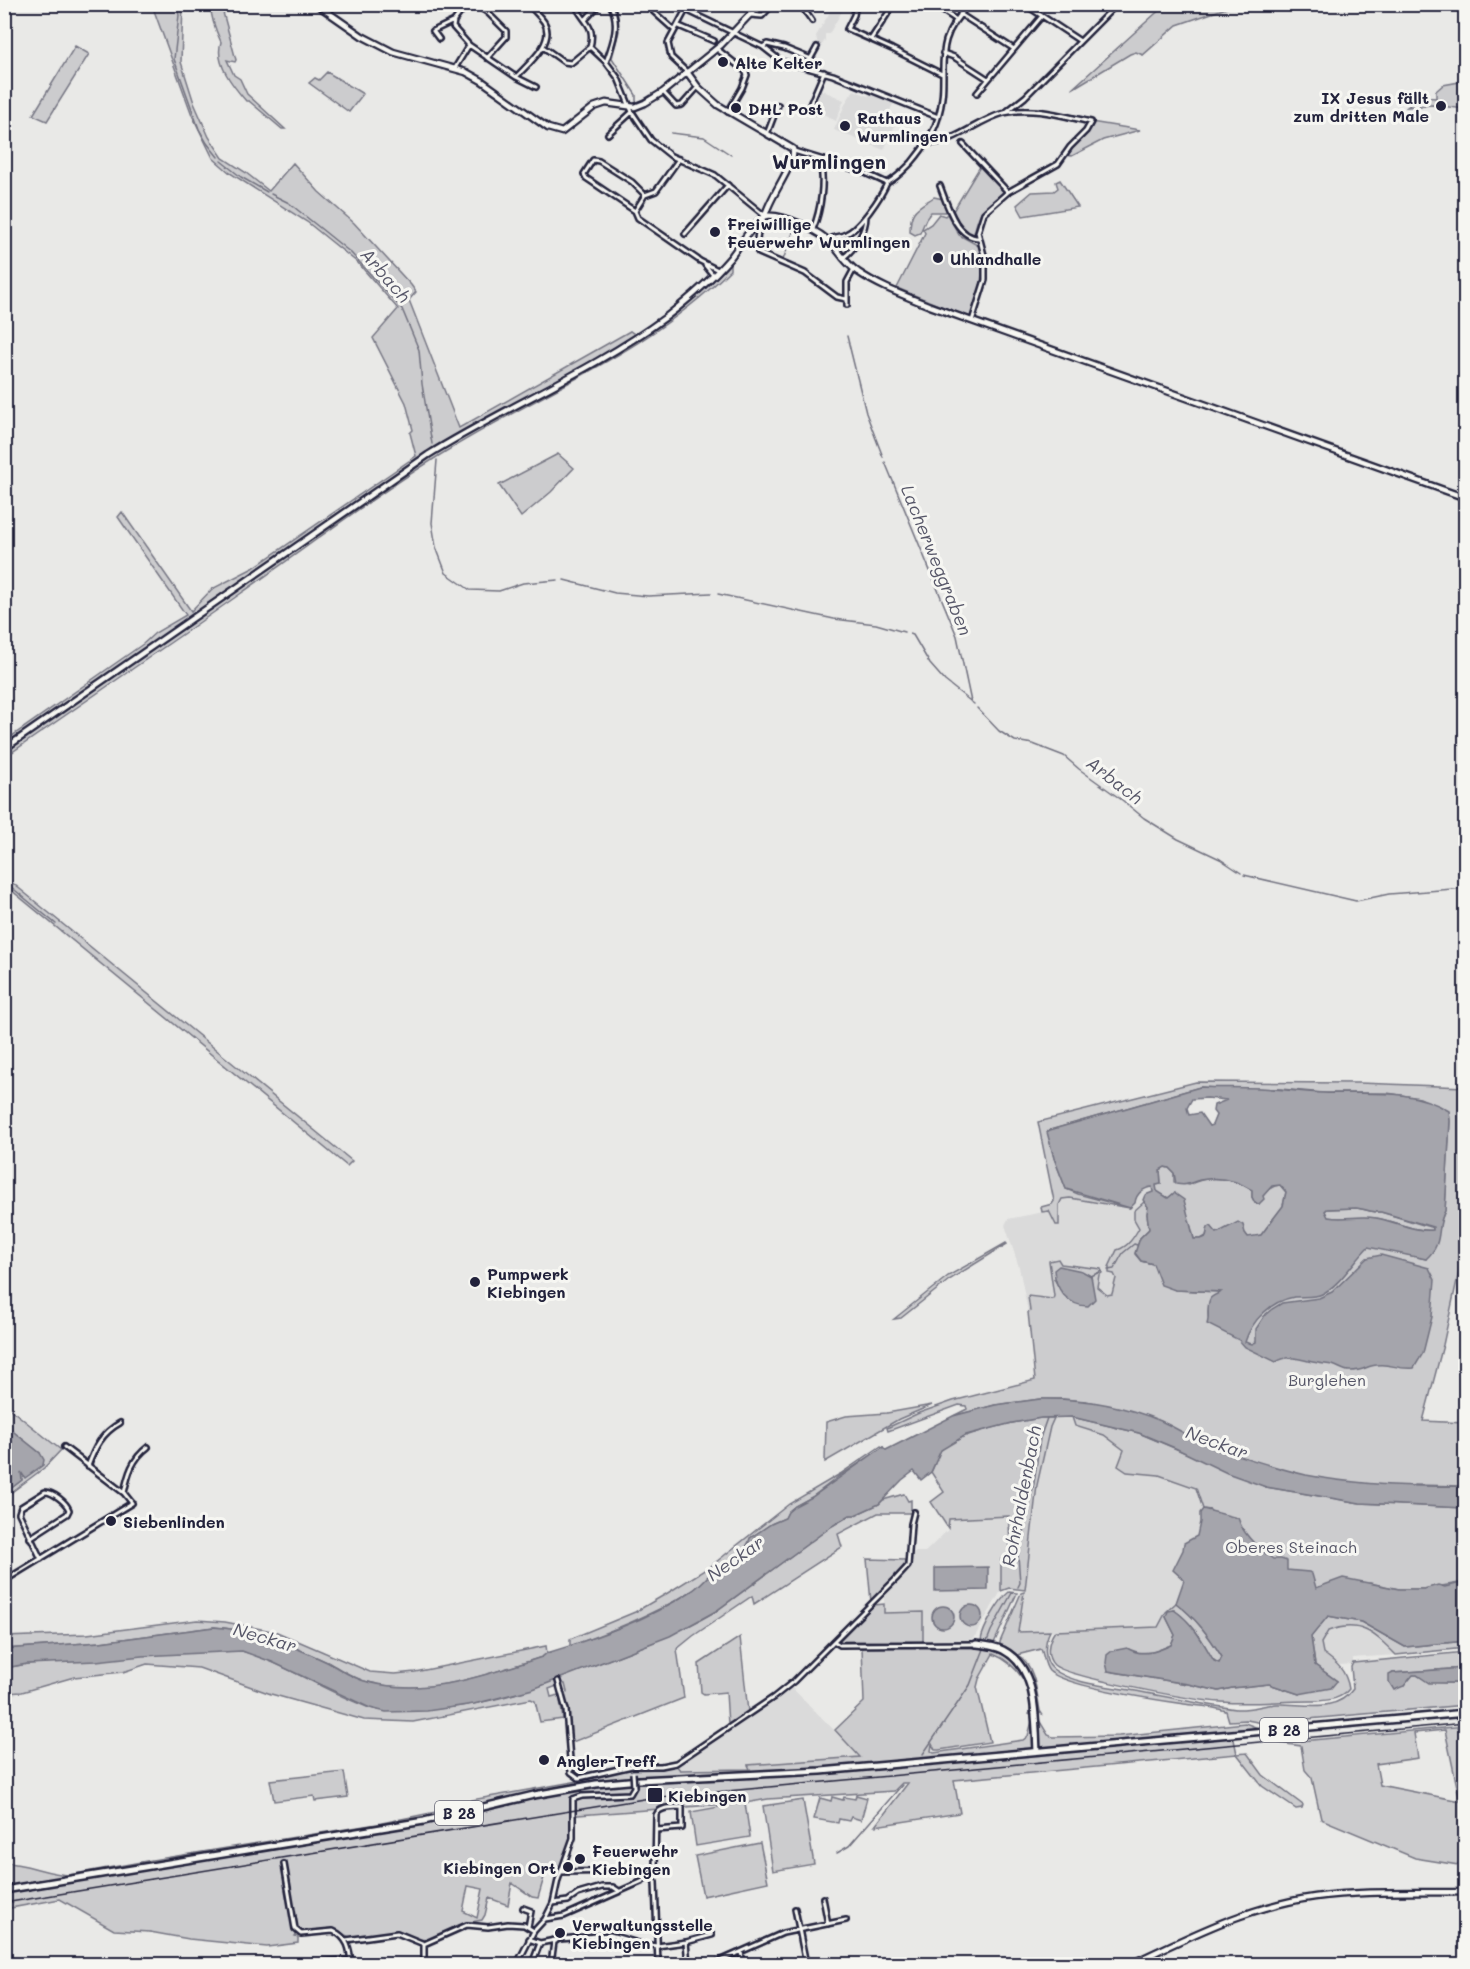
<svg xmlns="http://www.w3.org/2000/svg" width="1470" height="1969" viewBox="0 0 1470 1969" font-family="Mali,sans-serif">
<style>
.built{fill:#dadada}
.green{fill:#ccccce;stroke:#777784;stroke-width:1.5;fill-rule:evenodd}
.water{fill:#a5a5ac;stroke:#71717f;stroke-width:1.5;fill-rule:evenodd}
.lines{fill:none;stroke-linecap:round;stroke-linejoin:round}
.stream{stroke:#71717f;stroke-width:1.5}
.street-casing{stroke:#22223b;stroke-width:8}
.secondary-casing{stroke:#22223b;stroke-width:9}
.primary-casing{stroke:#22223b;stroke-width:10}
.street{stroke:#f6f6f2;stroke-width:3}
.secondary{stroke:#f6f6f2;stroke-width:4.5}
.primary{stroke:#f6f6f2;stroke-width:5}
.rail{stroke:#22223b;stroke-width:1.5}
.street-bridge-casing{stroke:#22223b;stroke-width:8;stroke-linecap:butt}
.street-bridge{stroke:#f6f6f2;stroke-width:3}
.poi-dot{fill:#22223b;stroke:#f6f6f2;stroke-width:2}
.labels{text-anchor:middle;dominant-baseline:central;stroke-width:6;stroke-linejoin:round;paint-order:stroke}
.shield{fill:#f6f6f2;stroke:#626272;stroke-width:1.5}
.shield-label{font-size:15px;font-weight:bold;fill:#22223b}
.poi-label{font-size:16px;font-weight:bold;fill:#22223b;stroke:#f6f6f2;text-anchor:start}
.park-label{font-size:16px;fill:#555567;stroke:#f6f6f2}
.water-label{font-size:18px;font-style:italic;fill:#565668;stroke:#f6f6f2}
.quarter-label{font-size:20px;font-weight:bold;fill:#22223b;stroke:#f6f6f2}
</style>
<rect width="100%" height="100%" fill="#e9e9e7"/>
<filter id="ink" filterUnits="userSpaceOnUse"><feTurbulence type="fractalNoise" baseFrequency=".0167" numOctaves="2"/><feDisplacementMap in="SourceGraphic" scale="12" xChannelSelector="R" yChannelSelector="G"/><feConvolveMatrix kernelMatrix="1 2 1 2 8 2 1 2 1" color-interpolation-filters="sRGB"/></filter>
<g filter="url(#ink)">
<!-- built -->
<path class="built" d="M834,5L844,8L829,34H825V40L819,49L816,36Z
M819,89L844,100L836,121L811,107Z
M854,90L868,96L870,93L894,102L885,120L895,125L884,150L834,130L846,102Z
M1151,1186L1153,1192L1143,1200L1144,1202L1139,1205L1134,1219L1139,1228L1138,1231L1128,1245L1117,1250L1109,1267L1116,1278L1112,1294L1107,1295L1096,1287L1101,1269L1061,1264L1058,1259L1049,1261L1055,1296L1044,1307L1028,1312L1019,1267L1005,1225L1008,1219L1049,1211L1056,1225L1060,1219L1059,1205L1062,1199L1070,1198L1123,1208L1139,1192Z
M1072,1417L1075,1426L1104,1435L1124,1450L1118,1466L1127,1472L1159,1475L1196,1488L1203,1509L1200,1513V1522L1197,1536L1184,1543L1183,1550L1173,1570L1184,1580L1176,1603L1166,1612L1158,1627L1017,1632L1025,1590L1037,1485L1050,1427L1054,1418Z
M1009,1516L1010,1559H1001V1591L974,1638L970,1641L923,1642V1612L884,1613V1597L910,1567V1552H925L948,1530V1519Z
M1342,1626L1361,1627L1381,1641L1396,1655L1353,1658V1664L1339,1665L1323,1654L1321,1643L1328,1631Z
M791,1687L861,1757L749,1765L751,1769L679,1770L676,1765Z"/>
<!-- green -->
<path class="green" d="M152,5H183L181,62L194,103L209,137L223,158L245,172L269,191L293,163L319,192L354,223L411,285L416,292L409,300L459,428L630,331L640,338C673,315 704,291 730,260V270C645,356 529,397 429,462C364,503 303,550 240,594C162,649 83,703 5,757V741L143,644L155,633L186,615L118,517L122,512L191,611L212,589L253,568L416,456L410,433L413,430L406,403L373,338L398,309L358,263L307,222L230,173L213,158L192,115Z
M211,5H221L236,60L235,62L227,60L234,75L240,79L247,94L285,129H282L249,101H246C233,86 214,63 221,42C216,31 210,16 211,5Z
M1165,5H1235L1177,25L1143,55L1136,52L1130,54L1072,89Z
M75,46L89,54L47,121L33,115Z
M327,72L363,94L349,112L309,83L315,78L319,80Z
M1465,81V109L1432,105L1407,107L1421,97L1436,98V91L1443,85Z
M1091,122L1140,130L1103,140L1072,156L1065,155L1086,131Z
M981,165L1005,190C999,199 988,202 982,211C977,218 976,228 973,236L962,228L953,211Z
M1060,180L1078,207L1023,216L1017,205L1032,192L1054,191L1058,188L1056,182Z
M934,197L943,199L949,212H931L926,219L920,233L915,235L910,232C910,209 916,209 934,197Z
M939,214L945,216L947,214L959,235L979,246C986,275 980,291 970,318L897,288L925,233L923,229L931,224Z
M558,454L574,468L551,492L521,517L499,485Z
M4,876L352,1161L347,1166L5,885Z
M1196,1082L1359,1083L1465,1087L1466,1169L1461,1262L1443,1345L1423,1421L1465,1423V1486L1414,1485L1413,1488L1311,1479L1221,1452L1151,1420L1109,1406L1086,1401L1063,1399H1040L995,1405L953,1416L967,1409L966,1406L959,1405L888,1431L887,1428L919,1413L953,1401L1035,1380L1028,1312L1030,1311L1028,1296L1053,1299L1054,1296L1049,1261L1058,1259L1061,1264L1101,1269L1102,1273L1099,1275L1097,1287L1107,1295L1112,1294L1116,1278L1114,1274L1109,1273V1267L1117,1250C1128,1247 1134,1237 1139,1228L1134,1219V1211L1144,1202L1148,1207L1147,1214L1149,1229L1140,1238L1135,1254L1141,1261L1153,1264L1175,1290L1222,1292C1210,1299 1206,1307 1209,1321L1321,1234L1426,1259L1445,1210L1450,1121L1449,1112L1420,1098L1387,1093H1324L1281,1089L1245,1088L1230,1089L1200,1087L1051,1130L1048,1133L1054,1158L1066,1189L1078,1194L1130,1208L1070,1198L1062,1199L1059,1205V1225H1056L1049,1211L1042,1212L1041,1207L1052,1204L1054,1201L1038,1122ZM1091,1276L1092,1288L1071,1301L1064,1295L1054,1279Z
M1164,1167L1169,1168L1174,1173V1182L1189,1185C1209,1173 1234,1179 1252,1190V1197L1255,1203L1259,1204C1263,1194 1269,1186 1280,1185L1286,1192L1283,1206L1261,1235L1254,1237H1248L1245,1233L1222,1231L1216,1234L1211,1226L1208,1227L1206,1236L1201,1239H1194L1191,1227L1175,1193L1168,1198L1157,1192L1155,1185L1161,1184L1160,1170Z
M1356,1208C1365,1209 1373,1213 1381,1212L1433,1228V1230C1414,1232 1395,1221 1376,1218C1360,1216 1344,1220 1327,1217L1325,1211L1327,1209Z
M1006,1243L1007,1244L949,1280L901,1318L894,1319L948,1276Z
M4,1404L61,1450L44,1468L5,1497V1493L22,1480L21,1471L25,1477L40,1453L5,1425Z
M932,1405L899,1419L825,1462L826,1422L846,1416L887,1413Z
M1072,1417L1139,1433L1266,1487L1360,1503L1465,1508V1582L1424,1589H1399L1370,1583L1263,1601L1210,1510L1203,1509L1196,1488L1159,1475L1127,1472L1118,1466L1124,1450L1104,1435L1075,1426Z
M1041,1418H1054L1050,1427L1037,1485L1025,1590L1009,1588L1001,1591V1559L1010,1558L1009,1516L949,1519L948,1528L931,1502L944,1492L931,1472C935,1466 936,1457 940,1451C953,1434 1019,1421 1041,1418Z
M881,1446L883,1447L880,1450L838,1477L812,1497L795,1506L788,1512L785,1518L771,1524L751,1538C747,1552 730,1561 718,1568C707,1575 700,1587 689,1593C652,1615 611,1631 570,1646V1639L635,1612L666,1594L711,1566L789,1504L840,1474Z
M904,1494L908,1501L911,1500V1513H878L838,1534L842,1547L754,1604L752,1596L693,1636L677,1649L684,1698L570,1743L568,1712L564,1694L567,1692L565,1684L560,1683L559,1678C612,1658 667,1640 716,1611L832,1526L851,1515H855L879,1504L883,1500Z
M867,1559L905,1560C905,1576 881,1592 871,1602Z
M1009,1592L1017,1593L994,1643L981,1640C983,1628 999,1600 1009,1592Z
M1024,1592L1018,1632L1050,1631C1044,1642 1043,1661 1053,1669C1073,1685 1117,1687 1141,1692C1173,1698 1204,1705 1236,1709C1250,1710 1263,1705 1277,1704C1302,1703 1336,1714 1353,1689L1351,1667L1353,1663L1465,1652V1668L1393,1673L1404,1686L1412,1675H1417C1433,1685 1448,1683 1465,1683V1705L1262,1723L1247,1720L1229,1721L1226,1711C1213,1706 1198,1706 1184,1704C1158,1700 1066,1687 1049,1671C1044,1665 1044,1656 1041,1649L1017,1655C1035,1663 1037,1694 1040,1711L1042,1714L1037,1712C1032,1684 1030,1659 1000,1646V1642L1021,1593Z
M1176,1603C1196,1618 1209,1636 1222,1657L1219,1663C1209,1660 1207,1647 1201,1639C1194,1628 1186,1618 1174,1610L1166,1617L1175,1635L1171,1645L1154,1652L1136,1653L1108,1671L1188,1684L1219,1691L1232,1688L1269,1684L1299,1694L1337,1681L1315,1665L1311,1636L1328,1616L1361,1622L1405,1647L1466,1641L1465,1648L1396,1655C1374,1633 1360,1619 1328,1631L1321,1643L1323,1653C1337,1663 1346,1670 1349,1689C1341,1699 1330,1700 1318,1701C1286,1700 1253,1705 1221,1702C1197,1701 1067,1677 1054,1665C1045,1656 1048,1641 1055,1631L1158,1627L1166,1612Z
M884,1604V1613L923,1612V1642L840,1641V1640L874,1605Z
M197,1620L225,1622L277,1632L370,1672L395,1674L415,1672L546,1646L547,1653L542,1657C486,1675 427,1698 368,1682C353,1678 341,1669 327,1662C291,1645 254,1630 214,1627L100,1642L5,1649L4,1637L87,1634Z
M740,1637L748,1712L728,1725L726,1692L704,1694L701,1692L699,1664Z
M862,1647L981,1648C1017,1653 1029,1677 1032,1711L1029,1715C1036,1689 1016,1663 993,1654L979,1679L977,1687L990,1742L939,1750H935L932,1744L931,1751L934,1753L1023,1740L1028,1736L1032,1721L1039,1720L1048,1735L1053,1737L1119,1736L1245,1723L1258,1728L1232,1730L1237,1754L1247,1753L1263,1775L1303,1805L1302,1808L1296,1809L1262,1786L1237,1754L954,1780L960,1813L875,1826L908,1783H902L894,1791L768,1799L745,1803L750,1837L696,1846L691,1812L741,1803L578,1815L571,1817L570,1842L558,1872L551,1869L545,1874L538,1898L532,1897L512,1883L508,1905L489,1898L485,1915L482,1920L466,1923L430,1940L415,1939L393,1932L351,1938L334,1929L305,1933L300,1931L295,1936L298,1937V1943L267,1947L189,1939L150,1932L114,1930L60,1899L5,1909V1863C26,1863 47,1874 69,1875L152,1860L377,1824L465,1806L472,1800L584,1780L626,1770L662,1769L676,1765L680,1770L750,1769L748,1765L860,1757L835,1730L864,1702ZM468,1886L483,1889L477,1918L463,1911Z
M242,1651C286,1664 324,1691 367,1707C381,1712 393,1710 408,1710C458,1710 509,1698 555,1680L557,1686L549,1689L551,1697L559,1695L563,1719L540,1722L535,1701L531,1699L413,1722L364,1720L271,1694L199,1668L147,1664L123,1672L74,1677L22,1692L5,1693V1668L27,1664L189,1652Z
M1465,1726V1866L1415,1858L1321,1819L1312,1778L1305,1770L1301,1746L1279,1743ZM1445,1730L1460,1801L1380,1785L1376,1764L1418,1758L1414,1733Z
M344,1772L348,1797L315,1801L314,1796L274,1801L270,1780Z
M856,1795L867,1798L861,1820L851,1817L849,1821L839,1819L838,1823L814,1819L820,1798L831,1801L832,1797L843,1800L844,1797L855,1799Z
M803,1800L814,1864L773,1871L763,1806Z
M760,1843L768,1882L703,1896L695,1856Z"/>
<!-- water -->
<path class="water" d="M1200,1087C1220,1088 1239,1087 1259,1088C1281,1089 1302,1092 1324,1093C1366,1095 1411,1087 1449,1111L1450,1121L1445,1211C1435,1228 1445,1242 1426,1259L1368,1247C1353,1262 1341,1284 1322,1294C1314,1298 1303,1296 1294,1297C1271,1301 1252,1320 1245,1342L1252,1344L1256,1342V1329L1265,1315L1272,1309L1282,1303L1319,1298L1332,1292L1367,1258L1381,1255L1429,1268L1435,1280L1432,1317L1423,1353L1414,1368C1398,1370 1390,1363 1377,1365C1368,1365 1362,1372 1349,1371C1343,1371 1338,1366 1332,1365C1327,1364 1322,1364 1318,1363C1302,1361 1291,1353 1276,1362L1245,1347L1239,1340L1207,1324C1210,1317 1206,1307 1210,1299C1211,1296 1218,1294 1221,1292L1175,1290L1161,1285L1153,1264L1141,1261L1135,1253L1140,1238L1149,1229L1147,1214L1148,1207L1143,1200L1145,1195L1153,1192L1152,1187C1144,1188 1136,1193 1135,1203L1130,1208L1066,1189L1054,1158L1047,1132L1050,1130ZM1207,1098L1227,1100L1214,1105L1213,1111L1216,1115L1212,1125L1209,1126L1200,1113L1189,1115L1187,1108L1192,1099ZM1165,1167L1169,1168L1174,1173L1176,1184C1188,1186 1189,1183 1200,1180C1219,1176 1236,1180 1252,1190V1197L1255,1203L1259,1204L1264,1199L1263,1196L1272,1186L1280,1185L1286,1192L1283,1206L1261,1235L1248,1237L1245,1233L1243,1225L1238,1222L1217,1233L1211,1226L1208,1227L1206,1237L1201,1239H1194L1184,1200L1174,1193L1168,1198L1157,1191L1156,1185L1161,1184L1160,1170ZM1356,1208C1365,1209 1373,1213 1381,1212L1433,1227V1230C1414,1232 1395,1221 1376,1218C1360,1215 1344,1220 1328,1217L1325,1211L1327,1209Z
M1059,1266L1082,1271L1091,1276L1095,1299L1088,1306C1068,1306 1055,1289 1054,1270Z
M1040,1399C1081,1398 1123,1405 1161,1421C1180,1430 1198,1442 1218,1449C1247,1458 1276,1468 1306,1475C1358,1485 1413,1487 1465,1486V1508L1360,1503L1266,1487L1227,1473L1175,1448L1139,1433L1072,1417L1041,1418L1012,1423L966,1435L941,1450L931,1472L921,1480L914,1471L902,1480L879,1504L855,1515H850L832,1526L716,1611L670,1636L533,1689L474,1704L427,1711L386,1712L370,1708L272,1662L242,1651L142,1656L96,1661L27,1664L5,1668V1649L100,1642L214,1627C254,1630 291,1645 327,1662C340,1669 353,1679 368,1682C428,1697 486,1675 542,1657L547,1653C596,1638 647,1620 690,1592C701,1586 708,1574 718,1568C730,1562 747,1552 750,1538L771,1524L785,1518L788,1512L795,1506L812,1497L883,1447L886,1450L953,1416L995,1405Z
M5,1425L40,1453L44,1460L43,1465L25,1478L21,1472L22,1480L5,1493Z
M1203,1509L1238,1518C1243,1535 1259,1549 1273,1559H1281L1287,1561V1570L1309,1572L1312,1574L1316,1588L1343,1578L1399,1589H1424L1438,1585L1445,1587L1465,1582V1641L1405,1647L1361,1622L1328,1616L1311,1637L1315,1665L1337,1681L1331,1688L1299,1694L1269,1684L1232,1688L1219,1691L1188,1684L1108,1671L1106,1663L1107,1655L1112,1651L1127,1648C1142,1657 1156,1652 1171,1645L1175,1635L1166,1617L1168,1611L1174,1610C1193,1623 1203,1642 1214,1661L1219,1663L1222,1657C1209,1636 1196,1618 1176,1603L1184,1580L1173,1570L1183,1550L1184,1543L1197,1536L1200,1522V1513Z
M988,1567V1590L935,1591V1568Z
M960 1616a11 11 0 1 1 22 0a11 11 0 1 1-22 0Z
M932 1617a11 11 0 1 1 22 0a11 11 0 1 1-22 0Z
M1465,1668V1683H1429L1417,1675H1413L1404,1686L1394,1690L1389,1682V1675L1393,1673Z"/>
<g class="lines">
<!-- stream -->
<path class="stream" d="M176,4L179,15L174,59L199,129L207,143L218,157
M615,8L619,31L612,58L636,95V101
M635,110L642,123
M671,133L704,137L731,155
M221,161L241,177L267,192
M271,194L289,203L351,253L402,309L419,350L422,384L432,444
M783,260L795,227
M847,336L866,413L883,457
M437,460L432,523L436,547L446,573L470,590L499,591L523,583L558,580
M885,462L957,636L971,702
M564,580L615,593L648,596L711,593
M718,594L834,619L876,624L904,632
M910,634L913,635L930,664L945,681L974,704
M977,708L999,731L1015,741L1033,744L1064,756L1079,769L1122,800L1144,818L1178,839L1220,859L1241,873
M1244,875L1356,901L1389,894L1466,888
M4,881L56,924
M1108,1270L1114,1269L1123,1253L1134,1244L1137,1245
M1091,1276L1102,1271
M1018,1587L1020,1583L1018,1555L1034,1483L1040,1438L1047,1418
M923,1754L970,1685L991,1631L1012,1593
M837,1853L849,1846L902,1785"/>
<!-- street casing -->
<g class="street-casing">
<path id="street" d="M475,4L488,13L506,31V37L487,58
M575,4C583,23 596,24 590,47L606,62L618,78L632,112L651,140L671,156L715,175L765,216
M645,4L674,30
M800,4L812,21
M856,4L854,15L847,29L892,49L942,74
M932,4L955,19
M1024,4L1080,41
M686,10L763,47L781,61L833,75L938,117
M960,14L1014,49
M750,15L762,16L773,4
M586,19L600,4
M454,21L453,27L469,45L455,68
M679,26L714,41
M439,39L433,31L454,21L467,4
M871,39L894,4
M469,45L516,77L536,87
M543,47L564,62L571,63L590,47
M763,47L767,44L784,48L811,59
M717,49L745,71L747,75L742,88L728,112
M943,53L954,57L988,79
M606,62C613,43 621,23 610,4
M806,67L817,47
M687,72L671,57L668,43L689,4
M516,77C529,63 556,42 544,22C540,16 533,10 528,4
M663,92L676,106L682,105L698,87
M977,93L1042,16
M816,111L809,107L824,72
M1006,112L1025,97L1117,4
M608,134L632,112
M767,134L778,105
M927,143C955,144 977,120 1004,113C1032,106 1063,116 1091,122L1086,131L1070,147L1058,164L1008,192L984,213L978,232L985,259V280L972,321
M963,144L1008,192
M794,151L863,172L887,183
M887,183C897,178 904,170 912,162C923,149 933,135 938,118C952,71 927,46 970,4
M940,186C947,204 956,238 979,238
M645,195L632,182L599,161L593,160L584,174L586,178L635,211L638,218L700,261L718,270
M635,211L645,195L656,191L679,159
M755,226L758,231L756,249L759,253L805,273L837,297L846,299
M813,229C821,210 825,181 820,160
M685,234L728,185
M829,241C834,235 839,238 846,234C860,228 881,197 887,183
M843,258C855,249 866,231 866,216
M705,265L713,275
M847,305V282L854,269
M88,1466C95,1447 102,1433 120,1423
M124,1493C128,1474 132,1459 148,1447
M30,1538L67,1514L69,1510C66,1502 53,1492 45,1492L21,1507L19,1513L41,1559
M4,1581L132,1503L124,1493L64,1447
M835,1642L840,1645L976,1644
M558,1681L566,1710L571,1772L579,1778L632,1766H661L676,1763L774,1697L794,1681L896,1579L908,1566L911,1524L914,1512
M284,1864L295,1929L301,1934L333,1931C348,1937 350,1950 351,1964
M561,1872L636,1871L649,1875
M649,1875L655,1882L658,1964
M823,1898L828,1924
M553,1903L568,1901L578,1894L602,1887H613L619,1891
M523,1908L531,1911L528,1927
M795,1909L806,1964
M545,1919L564,1916L643,1881L655,1869L656,1815C660,1806 673,1808 682,1807V1828L656,1830
M529,1939L540,1943L560,1939L610,1935L642,1944L657,1946L686,1942L712,1935
M346,1940L397,1933L424,1944
M686,1942L688,1964
M424,1944L467,1925L488,1927L508,1924L524,1925L534,1931
M741,1952L743,1964
M279,1964L351,1960
M424,1964V1944
M507,1964L518,1961
M517,1964L534,1931L545,1919L553,1903L558,1880L573,1838V1799L582,1796L630,1794L634,1787
M532,1964L540,1943
M551,1964L554,1942L556,1941
M713,1964L783,1933L846,1920
M824,1964L838,1962"/>
</g>
<!-- secondary casing -->
<g class="secondary-casing">
<path id="secondary" d="M316,4L362,36L393,52L466,72L482,81L548,128L562,132L594,107L606,103L635,107L645,103L663,92L721,45L760,4
M687,72L698,87L718,105L793,149C796,164 769,197 765,216
M765,216C783,213 820,231 833,245C841,254 847,265 858,272C880,287 906,296 930,306L1466,498
M4,749L428,455C505,407 593,371 666,317C689,299 711,280 730,258C741,244 751,226 765,216
M1131,1964C1190,1936 1249,1906 1315,1897C1364,1890 1416,1893 1466,1892"/>
</g>
<!-- primary casing -->
<g class="primary-casing">
<path id="primary" d="M976,1644C985,1645 995,1646 1003,1650C1038,1668 1035,1718 1037,1751
M4,1890L424,1821L534,1795L596,1784L639,1780L821,1771L1466,1713"/>
</g>
<!-- street -->
<use href="#street" class="street"/>
<!-- secondary -->
<use href="#secondary" class="secondary"/>
<!-- primary -->
<use href="#primary" class="primary"/>
<!-- rail -->
<path class="rail" d="M4,1903L650,1798L1466,1723"/>
<!-- street-bridge casing -->
<g class="street-bridge-casing">
<path id="street-bridge" d="M633,1773L634,1787"/>
</g>
<!-- street-bridge -->
<use href="#street-bridge" class="street-bridge"/>
</g>
</g>
<!-- markers -->
<g class="poi-dot">
<circle cx="723" cy="62" r="6"/>
<circle cx="1441" cy="106" r="6"/>
<circle cx="736" cy="108" r="6"/>
<circle cx="845" cy="126" r="6"/>
<circle cx="715" cy="232" r="6"/>
<circle cx="938" cy="258" r="6"/>
<circle cx="475" cy="1282" r="6"/>
<circle cx="111" cy="1521" r="6"/>
<circle cx="544" cy="1760" r="6"/>
<rect x="647" y="1787" width="16" height="16" rx="3"/>
<circle cx="580" cy="1859" r="6"/>
<circle cx="568" cy="1867" r="6"/>
<circle cx="560" cy="1933" r="6"/>
</g>
<g class="labels">
<!-- shield labels -->
<g class="shield">
<rect x="1260" y="1718" width="48" height="24" rx="4.5"/>
<rect x="435" y="1801" width="48" height="24" rx="4.5"/>
</g>
<g class="shield-label">
<text x="1284" y="1730">B 28</text>
<text x="459" y="1813">B 28</text>
</g>
<!-- poi labels -->
<g class="poi-label">
<text x="735" y="62">Alte Kelter</text>
<text x="1429" y="97" text-anchor="end">IX Jesus fällt<tspan x="1429" dy="18">zum dritten Male</tspan></text>
<text x="748" y="108">DHL Post</text>
<text x="857" y="117">Rathaus<tspan x="857" dy="18">Wurmlingen</tspan></text>
<text x="727" y="223">Freiwillige<tspan x="727" dy="18">Feuerwehr Wurmlingen</tspan></text>
<text x="950" y="258">Uhlandhalle</text>
<text x="487" y="1273">Pumpwerk<tspan x="487" dy="18">Kiebingen</tspan></text>
<text x="123" y="1521">Siebenlinden</text>
<text x="556" y="1760">Angler-Treff</text>
<text x="668" y="1795">Kiebingen</text>
<text x="592" y="1850">Feuerwehr<tspan x="592" dy="18">Kiebingen</tspan></text>
<text x="556" y="1867" text-anchor="end">Kiebingen Ort</text>
<text x="572" y="1924">Verwaltungsstelle<tspan x="572" dy="18">Kiebingen</tspan></text>
</g>
<!-- park labels -->
<g class="park-label">
<text x="1327" y="1379">Burglehen</text>
<text x="1291" y="1546">Oberes Steinach</text>
</g>
<!-- water labels -->
<g class="water-label">
<text transform="translate(386 275) rotate(49)">Arbach</text>
<text transform="translate(937 560) rotate(68)">Lacherweggraben</text>
<text transform="translate(1115 780) rotate(38)">Arbach</text>
<text transform="translate(1217 1442) rotate(20)">Neckar</text>
<text transform="translate(1021 1496) rotate(-79)">Rohrhaldenbach</text>
<text transform="translate(735 1558) rotate(-35)">Neckar</text>
<text transform="translate(265 1637) rotate(16)">Neckar</text>
</g>
<!-- quarter labels -->
<g class="quarter-label">
<text x="829" y="161">Wurmlingen</text>
</g>
</g>
<!-- margin -->
<rect width="1470" height="1969" fill="none" stroke="#f6f6f2" stroke-width="24"/>
<rect x="12" y="12" width="1446" height="1945" fill="none" stroke="#22223b" stroke-width="2" filter="url(#ink)"/>
</svg>
